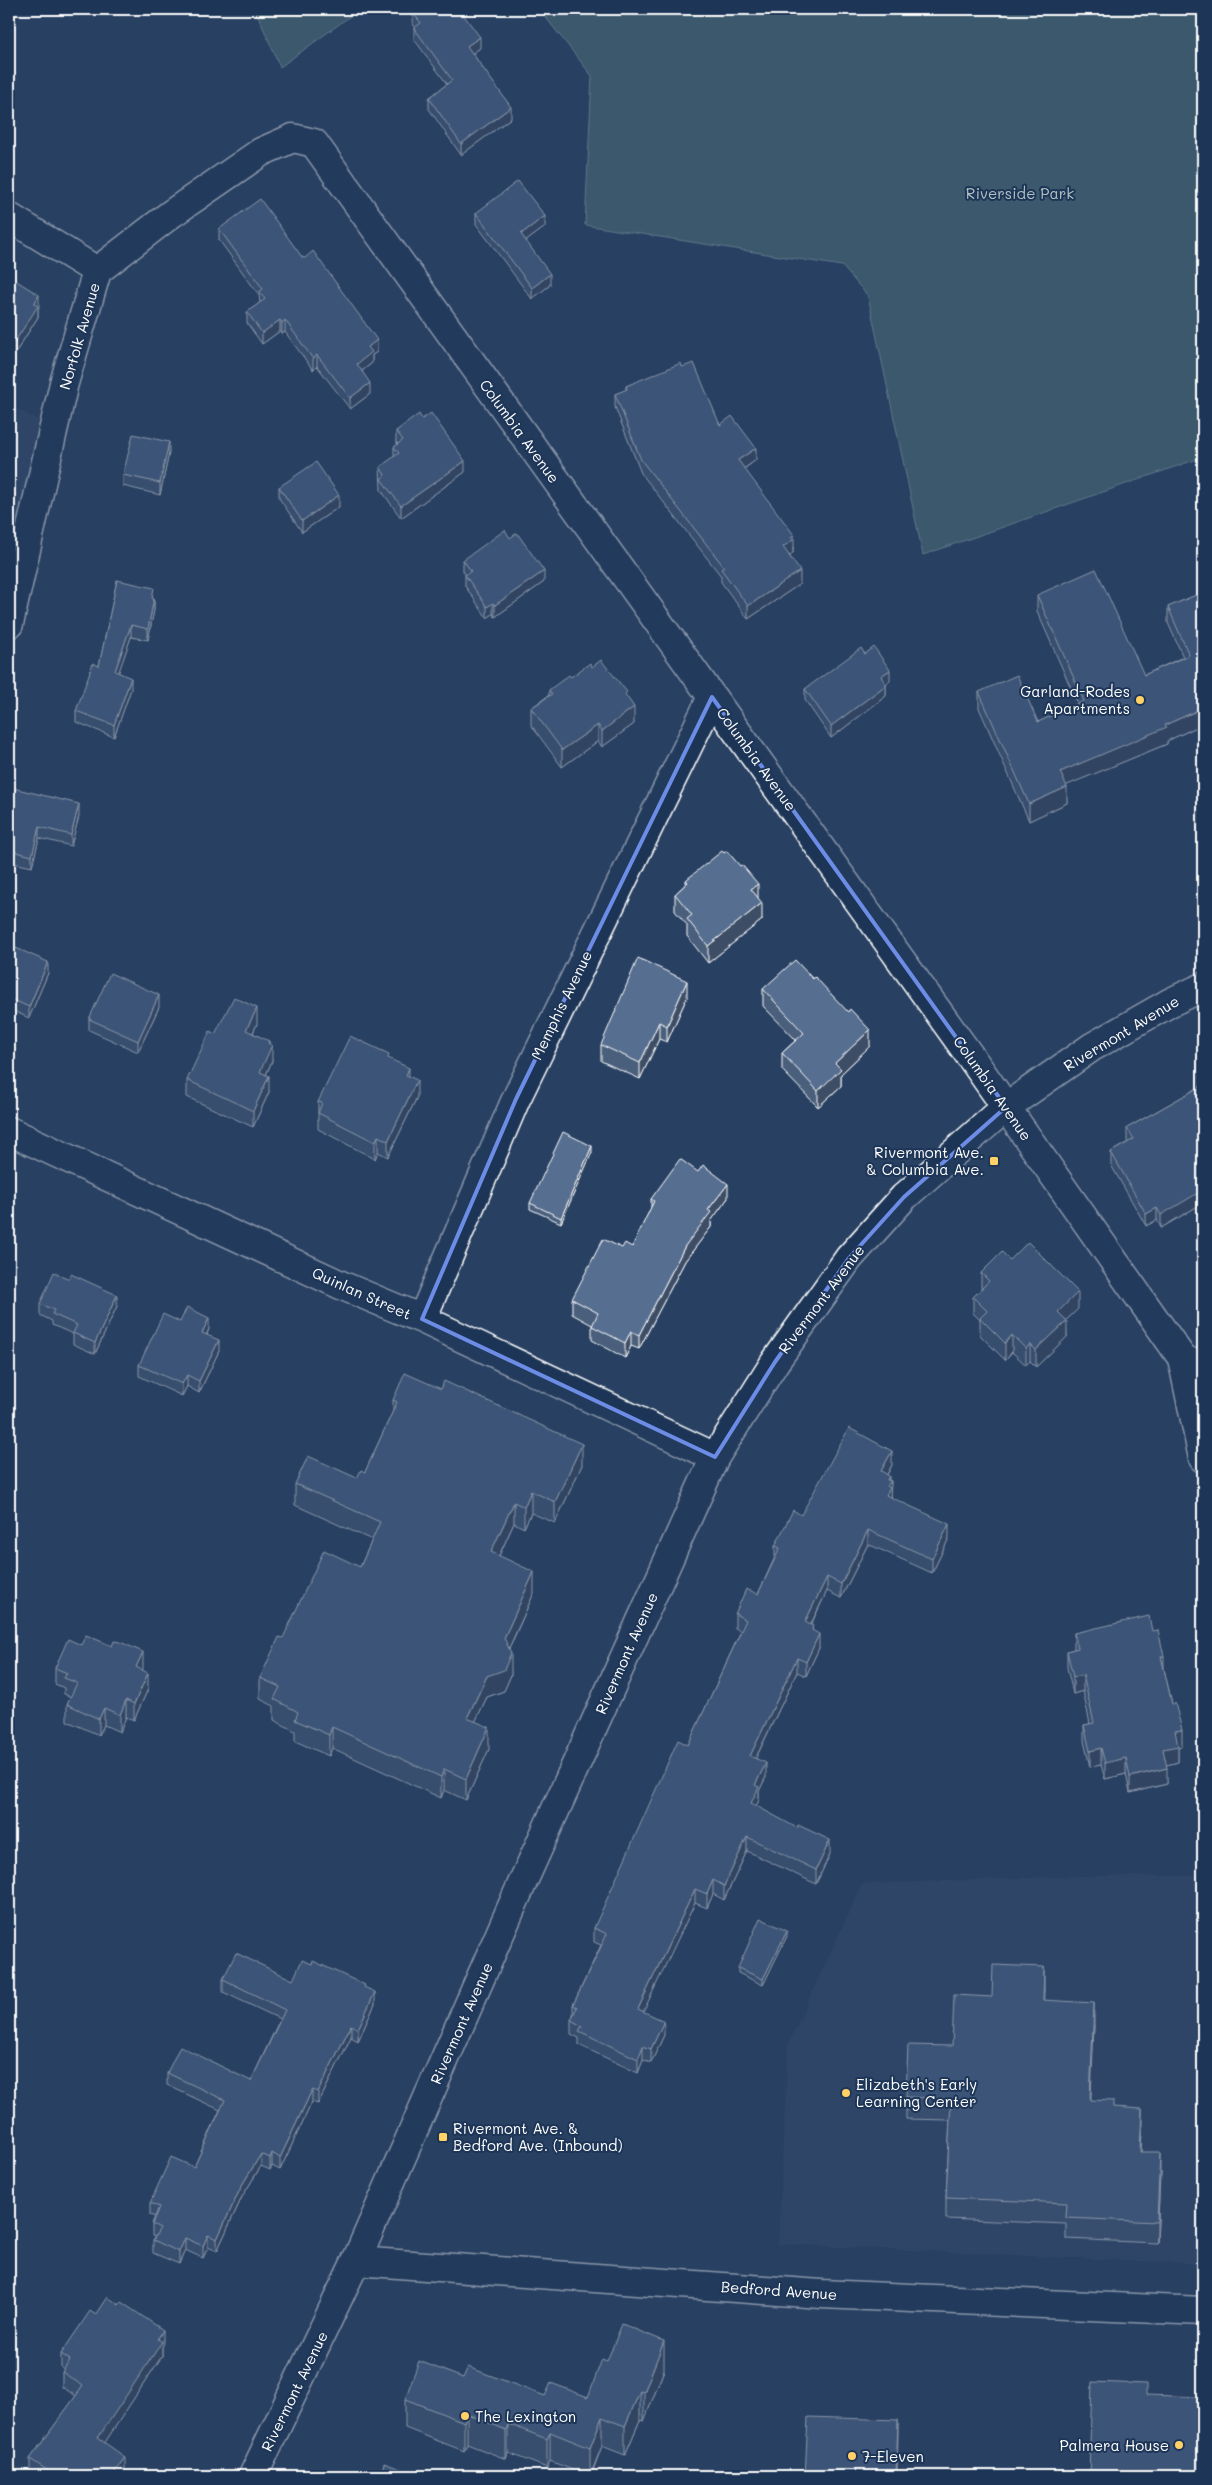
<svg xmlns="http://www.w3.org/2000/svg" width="1212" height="2485" viewBox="0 0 1212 2485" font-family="Mali,sans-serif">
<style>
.built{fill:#364e70;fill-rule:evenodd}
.green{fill:#527678;stroke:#a8babc}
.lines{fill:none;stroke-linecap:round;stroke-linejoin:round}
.street-casing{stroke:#fff;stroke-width:31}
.secondary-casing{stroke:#fff;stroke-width:31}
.street{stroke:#1d3557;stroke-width:28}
.secondary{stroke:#1d3557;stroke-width:28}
.wall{fill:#4a5f7c;stroke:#fff}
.shaded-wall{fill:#3c4d65;stroke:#fff}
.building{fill:#566e90;stroke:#fff}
.marked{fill:none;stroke:#6c8ce6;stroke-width:4;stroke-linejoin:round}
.poi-dot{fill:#ffd166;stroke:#1d3557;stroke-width:2}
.labels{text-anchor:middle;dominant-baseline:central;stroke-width:4;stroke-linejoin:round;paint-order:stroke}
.park-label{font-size:15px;fill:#b1c1c2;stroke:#1d3557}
.street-label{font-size:15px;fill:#fff;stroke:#1d3557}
.poi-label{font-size:15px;fill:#fff;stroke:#1d3557;text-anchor:start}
</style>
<rect width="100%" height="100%" fill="#284062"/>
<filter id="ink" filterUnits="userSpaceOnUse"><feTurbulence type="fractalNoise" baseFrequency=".02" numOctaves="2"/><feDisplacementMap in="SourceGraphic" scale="10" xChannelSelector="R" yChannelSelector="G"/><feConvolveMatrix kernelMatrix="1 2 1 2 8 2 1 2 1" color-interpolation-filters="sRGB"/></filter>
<g filter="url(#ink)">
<!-- built -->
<path class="built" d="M9,405L58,430L9,646Z
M1083,1876H1203V2264L778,2244L788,2045L862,1884ZM992,2018L1113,2129L1067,2224L946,2219L951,2120L906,2118Z"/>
<!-- green -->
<path class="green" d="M255,9H360L280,67Z
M539,9H1203V457L923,555L868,296L842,266L585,225L592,76Z"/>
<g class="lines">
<!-- street casing -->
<g class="street-casing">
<path id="street" d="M9,217L97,271
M9,624L64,383L97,271L171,214L261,152L293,138L314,143L975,1063L1182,1358L1203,1368
M9,1131L343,1286L422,1319L715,1457
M422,1319L516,1099L712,697
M1182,1358L1203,1458"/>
</g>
<!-- secondary casing -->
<g class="secondary-casing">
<path id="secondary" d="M356,2261L821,2294L1203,2311
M253,2476L356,2261L517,1895L715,1457L775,1362L849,1258L904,1197L1006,1107L1092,1047L1171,1002L1203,987"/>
</g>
<!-- street -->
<use href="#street" class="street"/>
<!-- secondary -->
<use href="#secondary" class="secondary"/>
</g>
<!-- wall -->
<path class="wall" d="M413,13L480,48L473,53L511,118L461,155L429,109V98L447,84L414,39V28L415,27L413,24Z
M476,213L545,227L526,241L550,285L532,299L476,224Z
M219,229L302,257L377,352L372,355V363L362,371L370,394L350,409L317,366L313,370L285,332L282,334L280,331L262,344L247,323V312L260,303L259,295L219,240Z
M9,282L39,307L38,309V317L14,355L9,351Z
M682,367L720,425L756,460L744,469L794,548H793V553L790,556L800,584L748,619L721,582V576L641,473L615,407V394L626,390V386Z
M422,419L465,472L401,518L381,490L380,467L394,457V447L398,444L396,442V431Z
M169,453L160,495L123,486V475Z
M279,487L339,507L302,532L279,498Z
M463,560L544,582L495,617L493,614L487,618L465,586V574L463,571Z
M117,580L154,598V610L148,640L131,637L118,673L131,689L114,737L76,722V711L99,666Z
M1203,592V724L1167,741V744L1066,785L1067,803L1029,821L979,708V692L1038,722L1078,704L1037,611V595L1144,675L1183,657L1168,623V607Z
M865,654L890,681L886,684V696L831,738L805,700V689Z
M592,667L627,697L634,724L602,747L598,741L562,767L531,725V708L549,695V690L571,677Z
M9,787L79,816L71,846L39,838L32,867L9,862Z
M686,880L758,898L762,920L708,963L687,936V925L675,911V894L686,884Z
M9,945L48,973L29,1018L9,1009Z
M813,979L870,1046L841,1074V1086L818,1107L782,1070V1053L796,1040L763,1006V989Z
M687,997L667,1042L659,1039L640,1079L601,1061V1045Z
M159,1007L138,1052L89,1030V1019Z
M257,1024L253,1033L269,1043L272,1061L266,1075L269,1092L253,1127L187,1097V1080Z
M389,1059L409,1077L417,1097L388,1157L378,1152L375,1159L318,1129V1102Z
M1203,1085V1203L1161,1228L1157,1220L1146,1226L1111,1165V1152L1128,1142L1127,1141V1128Z
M592,1152L561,1223L530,1209V1203Z
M728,1198L711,1221V1227L685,1261L639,1349L631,1346L625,1358L592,1340V1325L572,1314V1299L622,1248L632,1247L651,1208V1199Z
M1010,1260L1078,1309L1066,1320L1067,1337L1036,1367L1030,1361L1026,1365L1012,1352L1005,1360L980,1335V1320L973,1313V1297L981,1289V1273Z
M69,1279L117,1306L95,1354L73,1344V1334L52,1325V1321L40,1315V1304Z
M180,1322L209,1329L207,1335L219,1351L199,1393L187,1386L182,1396L139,1376V1365Z
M393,1400L582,1465L555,1523L531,1513L524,1528L514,1523L499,1556L534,1593L509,1649L511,1675L504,1691L487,1697L475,1722L489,1749L466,1800L444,1790L441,1798L332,1748L329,1756L295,1741V1731L274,1720V1706L260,1699V1678L283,1638L360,1567L372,1540L295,1505V1484L357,1478L365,1472L393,1411Z
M892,1465L887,1475L889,1480L891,1481L890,1497L949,1538L932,1573L868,1544L841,1598L827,1591L811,1625L819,1648L806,1676L797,1672L756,1758L766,1777L759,1791V1800L756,1806L830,1854L816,1884L747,1851L724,1900L713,1894L707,1908L695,1903L643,2011L664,2035L651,2063L643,2060L638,2073L579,2045V2038L571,2034V2020L573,2016V2005L601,1945L594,1942V1928L688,1745L741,1631L735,1628V1614L758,1594L775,1557V1546L801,1515Z
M1152,1631L1164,1669L1182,1746L1178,1747V1762L1166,1765L1167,1784L1130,1793L1126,1774L1105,1779L1101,1765L1090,1767L1084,1741V1725L1090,1724L1083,1691L1073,1694L1067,1668V1651L1074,1649V1633Z
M81,1645L143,1669L142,1670L148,1689L134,1720L126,1717L120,1732L104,1725L99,1735L67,1721V1704L71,1697L64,1694V1688L55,1684V1668Z
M787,1936L763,1985L738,1973V1968Z
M223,1979L293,1980L365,1988L375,2004L358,2041L351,2037L318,2104L312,2102L280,2170L272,2166L270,2170L261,2166L242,2197L217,2251L208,2247L203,2258L185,2250L179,2264L153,2253V2240L155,2237L152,2236V2224L155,2217L150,2215V2203L194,2167L220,2110L167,2085V2073L251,2081L280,2019L223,1992Z
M1044,1988L1043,2000L1094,2025L1090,2100L1113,2107L1142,2130L1141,2152L1160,2173L1157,2243L1066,2239V2224L946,2219V2198L950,2120L906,2119V2097L952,2046L992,1997Z
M96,2315L163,2345L162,2347V2356L104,2443L125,2471L122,2476H34L30,2474V2459L76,2396L62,2387V2372L64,2370L61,2368V2354Z
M607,2361L664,2370L644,2421L640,2420L625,2455L602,2446L591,2476H588L550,2461L547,2468L508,2453L506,2459L467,2444L464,2451L405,2428V2399L463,2378L545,2396L588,2397Z"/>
<!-- shaded-wall -->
<path class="shaded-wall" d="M480,37V48L467,57V46Z
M511,107V118L461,155V144Z
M545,216V227L521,245V234Z
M550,274V285L532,299V288Z
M39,295V307L38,309V317L14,355V343L34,304Z
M280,320V331L262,344V333Z
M285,320V332L282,334V323Z
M377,340V352L372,355V363L357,375V364L368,347Z
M317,355V366L313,370V359Z
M370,383V394L350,409V398Z
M169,442V453L160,495V483Z
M756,448V460L738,473V460Z
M465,461V472L401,518V506Z
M339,495V507L302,532V521Z
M794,535V548H793V553L783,560V547L791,537Z
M544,571V582L495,617V605Z
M800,571V584L748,619V606Z
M154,598V610L148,640V629Z
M493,603V614L487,618V607Z
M131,625V637L115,683V671Z
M890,670V681L881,687V676Z
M131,678V689L114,737V725Z
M886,685V696L831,738V726Z
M634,707V724L602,747V731Z
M1203,708V724L1167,741V744L1060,788V772Z
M598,725V741L562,767V750Z
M1067,787V803L1029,821V804Z
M79,804V816L71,846V835Z
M39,827V838L32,867V856Z
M758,884V901L751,889Z
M762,903V920L708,963V946Z
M48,962V973L29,1018V1007Z
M687,981V997L667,1042V1026Z
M159,995V1007L138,1052V1041Z
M257,1008V1024L246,1047V1030Z
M659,1022V1039L640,1079V1063Z
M870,1030V1046L841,1074V1086L818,1107V1091L835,1063Z
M269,1041V1051L272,1045V1061L260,1088V1072Z
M409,1068V1084L406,1075Z
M269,1076V1092L253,1127V1111Z
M417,1080V1097L388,1157V1141Z
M378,1136V1152L375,1159V1142Z
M592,1146V1152L561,1223V1218Z
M1203,1180V1203L1161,1228V1215Z
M728,1184V1198L711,1221V1227L685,1261L639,1349V1335L685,1246L708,1210Z
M1157,1208V1220L1146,1226V1214Z
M12,1268V1279L9,1286V1275Z
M1078,1292V1309L1058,1328V1312Z
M117,1295V1306L95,1354V1343Z
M209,1318V1329L202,1344V1333Z
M1067,1321V1337L1036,1367V1350Z
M631,1331V1346L625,1358V1343Z
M1012,1335V1352L1005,1360V1343Z
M219,1340V1351L199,1393V1381Z
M1030,1344V1361L1026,1365V1349Z
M187,1375V1386L182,1396V1384Z
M582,1444V1465L555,1523V1502Z
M892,1451V1465L881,1485V1471Z
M889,1476V1484L891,1481L890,1502L886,1509L887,1480Z
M531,1491V1513L524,1528V1507Z
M514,1502V1523L491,1573V1552Z
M949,1524V1538L932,1573V1559Z
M868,1530V1544L841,1598V1584Z
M534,1572V1593L504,1659V1638Z
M827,1577V1591L805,1636V1622Z
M819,1634V1648L806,1676V1662Z
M143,1652V1669L136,1683V1667Z
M511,1653V1675L504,1691L487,1697L467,1739V1718L487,1676Z
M1161,1656H1164V1672Z
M797,1658V1672L750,1770V1756Z
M148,1673V1689L134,1720V1704Z
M1083,1675V1691L1073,1694V1677Z
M126,1700V1717L120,1732V1715Z
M104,1708V1725L99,1735V1719Z
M332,1727V1748L329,1756V1735Z
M489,1727V1749L466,1800V1779Z
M1182,1730V1746L1178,1747V1762L1163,1766V1749L1175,1731Z
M1101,1748V1765L1090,1767V1751Z
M1126,1758V1774L1105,1779V1763Z
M766,1763V1777L759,1791V1800L751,1817V1803L755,1785Z
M1167,1768V1784L1130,1793V1777Z
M444,1769V1790L441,1798V1777Z
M747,1837V1851L724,1900V1886Z
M830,1840V1854L816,1884V1870Z
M713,1880V1894L707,1908V1894Z
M695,1889V1903L638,2023V2009Z
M787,1931V1936L763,1985V1979Z
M1044,1967V1988L1043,2021V2000Z
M375,1992V2004L358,2041V2029Z
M1094,2003V2025L1090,2121V2100Z
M664,2021V2035L651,2063V2049Z
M351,2025V2037L318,2104V2092Z
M643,2046V2060L638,2073V2059Z
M312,2090V2102L280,2170V2158Z
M1142,2109V2130L1140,2173V2152Z
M1160,2152V2173L1157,2243V2222Z
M272,2153V2166L270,2170V2158Z
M261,2154V2166L242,2197L217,2251V2239L242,2185Z
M208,2235V2247L203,2258V2246Z
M185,2238V2250L179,2264V2252Z
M163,2330V2345L162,2347V2356L98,2453V2438Z
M664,2341V2370L644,2421V2392Z
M640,2391V2420L625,2455V2426Z
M467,2414V2444L464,2451V2422Z
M602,2417V2446L590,2476V2448Z
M898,2420V2436L897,2476H896Z
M508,2424V2453L506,2459V2430Z
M550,2432V2461L547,2468V2439Z
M125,2457V2471L122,2476H112Z"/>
<!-- building -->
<path class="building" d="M419,9H459L480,37L467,46L511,107L461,144L429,98L452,80L414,28L421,23L413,13Z
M518,181L545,216L521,234L550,274L532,288L476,213Z
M260,199L302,257L305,258L313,251L377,340L368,347L372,352L357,364L370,383L350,398L317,355L313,359L285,320L282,323L280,320L262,333L247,312L265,299L259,292L263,289L219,229Z
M12,278L39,295L34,304L38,306L14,343L9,340V282Z
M681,363L682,367L694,363L720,425L732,416L756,448L738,460L794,535L791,537L793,540L783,547L800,571L748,606L721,569L724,567L641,460L615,394L627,389L626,386Z
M431,413L465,461L401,506L381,479L385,475L380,467L399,453L394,447L403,440L396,431L419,414L422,419Z
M133,434L169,442L160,483L123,475Z
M316,462L339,495L302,521L279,487Z
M505,530L510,538L517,533L544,571L495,605L493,603L487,607L465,575L471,571L463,560Z
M1096,569L1144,675L1189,655L1168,607L1203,592V708L1165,725L1167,727L1060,772L1067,787L1029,804L979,692L1017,675L1038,722L1084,701L1037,595Z
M117,580L154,588L152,598H154L148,629L131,625L115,671L131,678L114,725L76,711L93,663L99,666Z
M874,647L890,670L881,676L886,685L831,726L805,689L861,648L865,654Z
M601,660L627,692L625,694L634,707L602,731L598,725L562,750L531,708L552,694L549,690L569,675L571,677L590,663L592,667Z
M9,787L79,804L71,835L39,827L32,856L9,850Z
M722,851L724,853L727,851L740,866L742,865L758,884L751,889L762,903L708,946L687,919L692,915L675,894L688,882L686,880Z
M9,945L48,962L29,1007L9,998Z
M638,958L687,981L667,1026L659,1022L640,1063L601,1045Z
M795,960L813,979L815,977L848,1012L850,1009L870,1030L835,1063L841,1069L818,1091L782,1053L804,1033L763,989Z
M110,973L159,995L138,1041L89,1019Z
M234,997L257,1008L246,1030L269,1041L268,1043L272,1045L260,1072L269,1076L253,1111L187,1080L210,1031L215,1034Z
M350,1036L389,1054L388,1058L409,1068L406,1075L417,1080L388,1141L378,1136L375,1142L318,1113L322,1103L318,1102Z
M1203,1085V1180L1201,1182L1203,1187V1190L1161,1215L1157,1208L1146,1214L1111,1152L1134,1139L1127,1128Z
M563,1132L592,1146L561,1218L530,1203Z
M680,1159L698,1172L703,1165L728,1184L708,1210L711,1212L685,1246L639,1335L631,1331L625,1343L592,1326L598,1313L572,1299L603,1239L622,1248L625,1243L632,1247L654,1201L651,1199Z
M1028,1242L1078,1292L1058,1312L1067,1321L1036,1350L1030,1344L1026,1349L1012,1335L1005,1343L980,1318L987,1311L973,1297L989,1281L981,1273L1002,1252L1010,1260Z
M9,1267L12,1268L9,1275Z
M54,1272L69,1279L71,1274L117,1295L95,1343L73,1333L77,1325L52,1314L54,1310L40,1304Z
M187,1307L209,1318L202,1333L219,1340L199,1381L187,1375L182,1384L139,1365L163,1314L180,1322Z
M405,1373L441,1389L444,1381L582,1444L555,1502L531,1491L524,1507L514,1502L491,1552L534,1572L504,1638L511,1653L504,1670L487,1676L467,1718L489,1727L466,1779L444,1769L441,1777L332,1727L329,1735L295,1720L298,1712L274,1699L280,1687L260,1678L279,1637L283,1638L324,1550L360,1567L380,1522L295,1484L308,1456L357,1478L361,1470L365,1472L397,1402L393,1400Z
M849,1428L892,1451L881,1471L889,1476L887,1480L891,1481L887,1486L890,1488L886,1495L949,1524L932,1559L868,1530L841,1584L827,1577L805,1622L813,1626L812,1630L819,1634L806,1662L797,1658L750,1756L766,1763L755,1785L759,1787L751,1803L797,1828L798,1825L830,1840L816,1870L747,1837L724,1886L713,1880L707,1894L695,1889L638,2009L664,2021L651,2049L643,2046L638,2059L579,2031L582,2026L571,2020L577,2007L573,2005L607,1934L594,1928L678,1740L688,1745L736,1642L746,1620L735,1614L746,1589L758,1594L780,1548L775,1546L793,1510L801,1515Z
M1149,1616L1152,1631L1158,1630L1164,1656H1161L1172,1704L1175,1703L1182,1730L1175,1731L1178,1746L1163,1749L1167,1768L1130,1777L1126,1758L1105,1763L1101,1748L1090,1751L1084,1725L1094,1723L1083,1675L1073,1677L1067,1651L1078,1648L1074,1633Z
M86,1635L112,1646L114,1641L120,1642L143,1652L136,1667L148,1673L134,1704L126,1700L120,1715L104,1708L99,1719L67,1704L77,1683L64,1678L67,1673L55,1668L68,1639L81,1645Z
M760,1918L787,1931L763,1979L738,1968Z
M236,1953L293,1980L302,1960L312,1964L313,1961L365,1985L364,1987L375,1992L358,2029L351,2025L318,2092L312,2090L280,2158L272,2153L270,2158L261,2154L242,2185L217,2239L208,2235L203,2246L185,2238L179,2252L153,2240L160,2228L152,2224L159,2207L150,2203L171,2157L194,2167L225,2100L167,2073L180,2046L251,2081L285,2010L223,1979Z
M993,1965L1044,1967L1043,2000L1094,2003L1090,2100L1113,2101V2107L1142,2109L1140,2152H1160L1157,2222L1066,2218L1067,2203L946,2198L951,2099L906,2097L908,2045L952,2046L954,1995L992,1997Z
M108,2297L119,2305L121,2302L163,2330L158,2339L162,2342L98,2438L125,2457L112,2476H56L30,2459L83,2386L62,2372L70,2360L61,2354L90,2311L96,2315Z
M622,2324L664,2341L644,2392L640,2391L625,2426L602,2417L590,2448L550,2432L547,2439L508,2424L506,2430L467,2414L464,2422L405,2399L419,2361L463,2378L468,2367L545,2396L551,2383L588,2397L602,2359L607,2361Z
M1092,2382L1146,2384V2395L1203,2397V2476H1089Z
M808,2417L898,2420L896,2476H805Z
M384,2463L420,2476H371L375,2468L382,2470Z"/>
</g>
<!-- marked area -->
<path d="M0 0H1212V2485H0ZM712,697L1006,1107L904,1197L849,1258L775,1362L715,1457L422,1319L516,1099Z" fill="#284062" fill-opacity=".55" fill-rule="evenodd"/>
<path class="marked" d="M712,697L1006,1107L904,1197L849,1258L775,1362L715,1457L422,1319L516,1099Z"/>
<!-- markers -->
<g class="poi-dot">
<circle cx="1140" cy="700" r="5"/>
<rect x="989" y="1156" width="10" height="10" rx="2.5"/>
<circle cx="846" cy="2093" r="5"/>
<rect x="438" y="2132" width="10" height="10" rx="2.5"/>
<circle cx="465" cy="2416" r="5"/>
<circle cx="1179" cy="2445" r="5"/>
<circle cx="852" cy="2456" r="5"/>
</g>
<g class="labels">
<!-- park labels -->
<g class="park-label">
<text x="1020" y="193">Riverside Park</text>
</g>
<!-- street labels -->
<g class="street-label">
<text transform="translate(79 336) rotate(-74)">Norfolk Avenue</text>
<text transform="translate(520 431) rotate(54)">Columbia Avenue</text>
<text transform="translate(757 759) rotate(54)">Columbia Avenue</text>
<text transform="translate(561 1005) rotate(-64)">Memphis Avenue</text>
<text transform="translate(1121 1033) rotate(-31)">Rivermont Avenue</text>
<text transform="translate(993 1088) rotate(55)">Columbia Avenue</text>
<text transform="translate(362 1293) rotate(24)">Quinlan Street</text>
<text transform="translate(821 1299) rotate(-53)">Rivermont Avenue</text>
<text transform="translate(626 1653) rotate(-66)">Rivermont Avenue</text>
<text transform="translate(461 2023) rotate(-66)">Rivermont Avenue</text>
<text transform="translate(779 2290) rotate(4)">Bedford Avenue</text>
<text transform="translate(294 2391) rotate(-64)">Rivermont Avenue</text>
</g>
<!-- poi labels -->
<g class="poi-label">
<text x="1130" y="691" text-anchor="end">Garland-Rodes<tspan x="1130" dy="17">Apartments</tspan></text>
<text x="984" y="1152" text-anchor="end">Rivermont Ave.<tspan x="984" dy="17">&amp; Columbia Ave.</tspan></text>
<text x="856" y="2084">Elizabeth's Early<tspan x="856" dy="17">Learning Center</tspan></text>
<text x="453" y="2128">Rivermont Ave. &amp;<tspan x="453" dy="17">Bedford Ave. (Inbound)</tspan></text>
<text x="475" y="2416">The Lexington</text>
<text x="1169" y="2445" text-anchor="end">Palmera House</text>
<text x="862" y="2456">7-Eleven</text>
</g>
</g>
<!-- margin -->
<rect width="1212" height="2485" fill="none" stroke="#1d3557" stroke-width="30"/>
<rect x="15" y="15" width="1182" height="2455" fill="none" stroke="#fff" stroke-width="2" filter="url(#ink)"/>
</svg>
